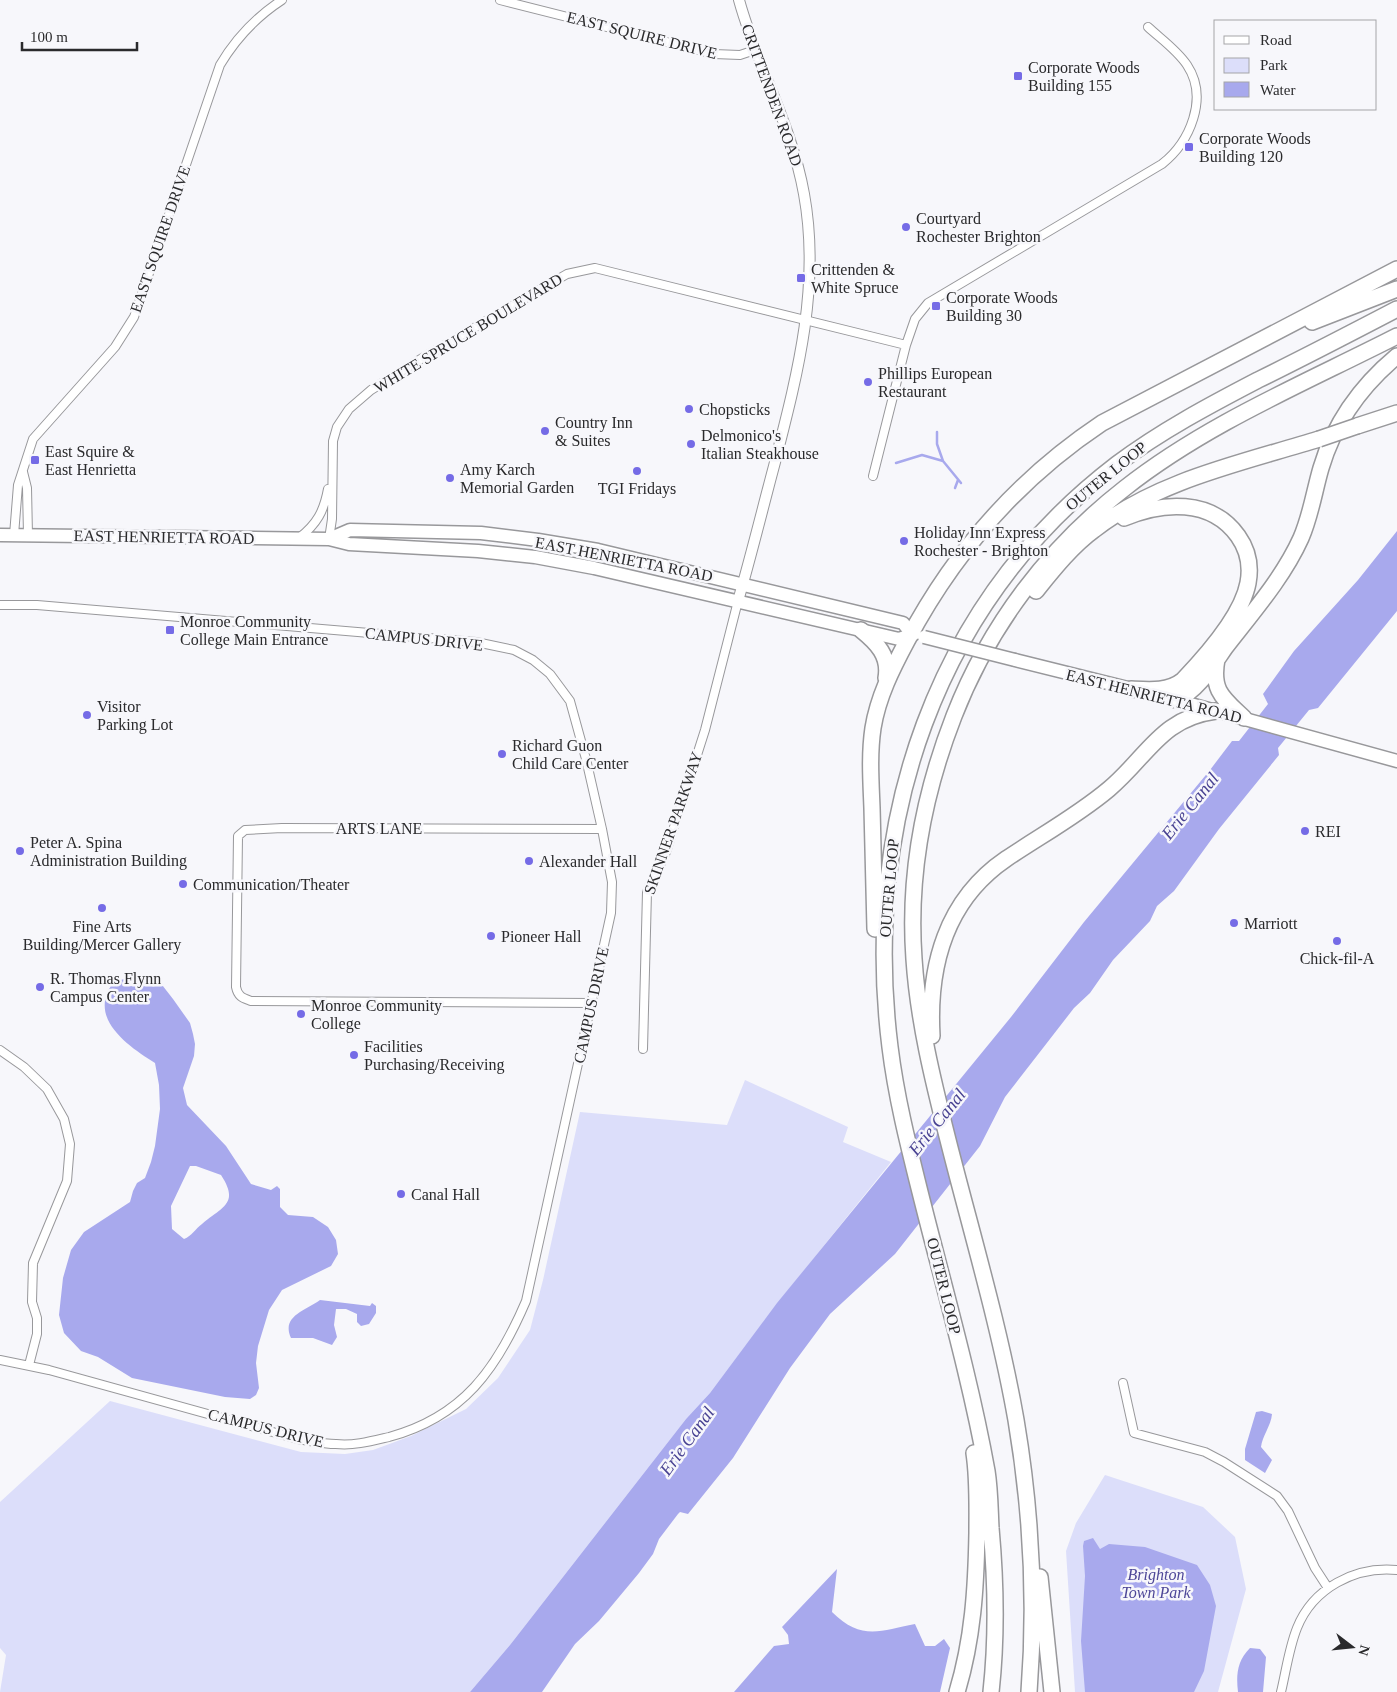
<svg xmlns="http://www.w3.org/2000/svg" width="1397" height="1692" viewBox="0 0 1397 1692" font-family="Georgia,serif">
<style>
.green{fill:#dcdefa}
.water{fill:#a8a9ed;fill-rule:evenodd}
.lines{fill:none;stroke-linecap:round;stroke-linejoin:round}
.stream{stroke:#a8a9ed;stroke-width:2.5}
.minor-casing{stroke:#98989b;stroke-width:10}
.tertiary-casing{stroke:#98989b;stroke-width:12}
.primary-casing{stroke:#98989b;stroke-width:15}
.motorway-casing{stroke:#98989b;stroke-width:18}
.minor{stroke:#fff;stroke-width:8}
.tertiary{stroke:#fff;stroke-width:10}
.primary{stroke:#fff;stroke-width:12}
.motorway{stroke:#fff;stroke-width:15}
.primary-bridge-casing{stroke:#98989b;stroke-width:15;stroke-linecap:butt}
.motorway-bridge-casing{stroke:#98989b;stroke-width:18;stroke-linecap:butt}
.primary-bridge{stroke:#fff;stroke-width:12}
.motorway-bridge{stroke:#fff;stroke-width:15}
.poi-dot{fill:#756be6;stroke:#f7f7fb;stroke-width:2}
.labels{text-anchor:middle;dominant-baseline:central;stroke-width:5;stroke-linejoin:round;paint-order:stroke}
.street-label{font-size:16px;fill:#2a2a2c;stroke:#f7f7fb}
.poi-label{font-size:16px;fill:#2a2a2c;stroke:#f7f7fb;text-anchor:start}
.park-label{font-size:16px;font-style:italic;fill:#4d4798;stroke:#f7f7fb}
.water-label{font-size:18px;font-style:italic;fill:#484292;stroke:#f7f7fb}
</style>
<rect width="100%" height="100%" fill="#f7f7fb"/>
<!-- green -->
<path class="green" d="M745,1080L848,1127L843,1142L891,1162L777,1304L710,1393L686,1419L510,1645L470,1692H0L6,1655L0,1648V1502L110,1401L301,1452L345,1454L373,1450L411,1436L466,1409L498,1378L530,1330L543,1280L580,1112L727,1125Z
M1105,1475L1203,1507L1235,1537L1246,1589L1218,1692H1075L1066,1551L1076,1523Z"/>
<!-- water -->
<path class="water" d="M1397,531V611L1318,708L1309,710L1278,748L1279,755L1219,829L1174,891L1157,906L1150,921L1113,960L1090,993L1074,1008L1043,1048L1005,1097L980,1146L895,1254L830,1314L790,1368L733,1458L688,1514L680,1512L678,1514L659,1539L653,1554L639,1573L599,1621L575,1644L542,1692H470L510,1645L686,1419L710,1393L777,1303L1011,1017L1084,922L1210,770L1232,741H1239L1268,704L1263,694L1294,651L1358,580Z
M148,976L159,981L173,999L190,1023L193,1034L195,1044L194,1056L183,1088L187,1105L226,1146L251,1184L271,1190L277,1186L280,1189V1207L288,1215L313,1217L328,1227L336,1240L338,1254L331,1266L282,1290L269,1310L258,1346L256,1363L259,1388L256,1395L250,1399L225,1397L132,1378L98,1357L81,1351L64,1333L59,1315L63,1278L71,1250L84,1232L130,1202L133,1191L137,1183L145,1178L151,1162L155,1146L160,1109L159,1085L155,1063C128,1046 87,1018 113,983L129,977ZM190,1166H196L221,1175C240,1204 222,1207 202,1224C195,1229 192,1236 184,1239L172,1229L171,1206Z
M320,1300L370,1306L372,1303L376,1306V1313L369,1324L361,1326L357,1322V1314L346,1309H336L334,1325L337,1337L332,1345L313,1338H291C281,1316 305,1311 320,1300Z
M1262,1411L1272,1414C1271,1426 1262,1436 1261,1447L1272,1460L1265,1473L1245,1460V1449L1256,1412Z
M1093,1538L1100,1549L1109,1544L1145,1547L1197,1565L1210,1585L1216,1606L1204,1671L1194,1692H1085L1081,1641L1085,1576L1083,1546L1084,1541Z
M837,1569L832,1612C861,1641 880,1631 915,1624L925,1646H935L944,1639L950,1648L940,1692H734L774,1646L789,1644L788,1635L782,1627Z
M1250,1648L1260,1649L1266,1657L1263,1692H1238C1236,1675 1237,1661 1250,1648Z"/>
<g class="lines">
<!-- stream -->
<path class="stream" d="M937,432V444L943,461
M896,463L922,455L943,461L961,483
M955,488L958,480"/>
<!-- minor casing -->
<g class="minor-casing">
<path id="minor" d="M500,0L714,54L740,55L755,50
M23,472L27,488L28,535
M873,476L906,345L915,319L928,303L1162,164C1190,142 1209,98 1187,65C1177,50 1161,39 1148,27
M14,535L18,485L33,439L115,347L134,317L220,65C236,38 256,17 282,0
M299,538C317,524 324,511 328,489
M329,539L332,519L333,441L337,427L349,409L371,390L424,357L567,274L595,268L906,345
M0,605H37L476,642L514,650L533,660L550,674L570,701L586,759L602,829L612,882L611,913L526,1301C497,1369 463,1417 389,1437C372,1441 354,1446 336,1444C324,1444 311,1441 298,1439L49,1370L0,1360
M592,1003L251,1001C243,998 238,997 236,987L238,836L245,830L282,828L602,829
M643,1049L647,892C652,877 662,865 667,849L705,730L738,601
M0,1050L24,1067L47,1089L64,1119L70,1144L67,1181L33,1263L32,1302L37,1318V1334L29,1365
M1123,1383L1134,1433L1205,1452L1224,1462L1277,1496L1288,1511L1315,1568L1328,1588
M1281,1692C1286,1671 1289,1648 1297,1628C1313,1588 1355,1566 1397,1570"/>
</g>
<!-- tertiary casing -->
<g class="tertiary-casing">
<path id="tertiary" d="M738,601C751,556 762,511 774,466C797,376 821,287 804,194C792,126 757,66 739,0"/>
</g>
<!-- primary casing -->
<g class="primary-casing">
<path id="primary" d="M0,535L329,539L349,544L478,551L535,557L594,568L899,639L914,634
M329,539L350,530L481,533L538,540L598,550L903,623L911,633
M1015,660L1176,700L1397,761"/>
</g>
<!-- motorway casing -->
<g class="motorway-casing">
<path id="motorway" d="M1312,322L1397,289
M1357,426L1397,413
M1124,518C1162,502 1211,498 1238,536C1248,550 1251,567 1248,583C1242,615 1205,657 1183,680C1168,692 1149,690 1131,689
M1036,591C1053,570 1072,546 1094,530C1158,480 1242,463 1319,439
M861,630C877,643 890,656 886,678
M1217,659C1211,691 1223,698 1244,718
M1176,700C1197,692 1213,665 1225,648C1252,613 1283,578 1301,538C1311,515 1314,492 1321,468C1334,424 1361,386 1397,356
M875,929C874,889 873,848 872,808C871,782 869,755 873,728C878,697 892,669 907,641C954,552 1018,479 1102,423L1397,269
M932,1036C928,966 946,900 1006,859C1040,836 1077,816 1109,789C1148,756 1161,718 1216,711
M1040,1577L1052,1692
M957,1692C973,1639 976,1588 977,1533C977,1507 978,1479 974,1453
M991,1692C997,1638 996,1583 991,1528C990,1509 990,1490 987,1471C970,1377 943,1284 920,1192C908,1144 896,1096 890,1047C862,823 934,604 1117,464C1161,431 1210,405 1258,380C1305,357 1351,333 1397,309
M1029,1692C1036,1602 1031,1509 1016,1420C1000,1328 971,1231 948,1140C933,1081 918,1020 914,959C908,876 924,793 954,716C989,626 1048,548 1125,488C1206,424 1305,383 1397,336"/>
</g>
<!-- minor -->
<use href="#minor" class="minor"/>
<!-- tertiary -->
<use href="#tertiary" class="tertiary"/>
<!-- primary -->
<use href="#primary" class="primary"/>
<!-- motorway -->
<use href="#motorway" class="motorway"/>
<!-- primary-bridge casing -->
<g class="primary-bridge-casing">
<path id="primary-bridge" d="M924,637L1015,660"/>
</g>
<!-- motorway-bridge casing -->
<g class="motorway-bridge-casing">
<path id="motorway-bridge" d="M1319,439L1357,426"/>
</g>
<!-- primary-bridge -->
<use href="#primary-bridge" class="primary-bridge"/>
<!-- motorway-bridge -->
<use href="#motorway-bridge" class="motorway-bridge"/>
</g>
<!-- markers -->
<g class="poi-dot">
<rect x="1013" y="71" width="10" height="10" rx="2.5"/>
<rect x="1184" y="142" width="10" height="10" rx="2.5"/>
<circle cx="906" cy="227" r="5"/>
<rect x="796" y="273" width="10" height="10" rx="2.5"/>
<rect x="931" y="301" width="10" height="10" rx="2.5"/>
<circle cx="868" cy="382" r="5"/>
<circle cx="689" cy="409" r="5"/>
<circle cx="545" cy="431" r="5"/>
<circle cx="691" cy="444" r="5"/>
<rect x="30" y="455" width="10" height="10" rx="2.5"/>
<circle cx="637" cy="471" r="5"/>
<circle cx="450" cy="478" r="5"/>
<circle cx="904" cy="541" r="5"/>
<rect x="165" y="625" width="10" height="10" rx="2.5"/>
<circle cx="87" cy="715" r="5"/>
<circle cx="502" cy="754" r="5"/>
<circle cx="1305" cy="831" r="5"/>
<circle cx="20" cy="851" r="5"/>
<circle cx="529" cy="861" r="5"/>
<circle cx="183" cy="884" r="5"/>
<circle cx="102" cy="908" r="5"/>
<circle cx="1234" cy="923" r="5"/>
<circle cx="491" cy="936" r="5"/>
<circle cx="1337" cy="941" r="5"/>
<circle cx="40" cy="987" r="5"/>
<circle cx="301" cy="1014" r="5"/>
<circle cx="354" cy="1055" r="5"/>
<circle cx="401" cy="1194" r="5"/>
</g>
<g class="labels">
<!-- street labels -->
<g class="street-label">
<text transform="translate(642 35) rotate(14)">EAST SQUIRE DRIVE</text>
<text transform="translate(772 95) rotate(70)">CRITTENDEN ROAD</text>
<text transform="translate(160 239) rotate(-71)">EAST SQUIRE DRIVE</text>
<text transform="translate(468 333) rotate(-31)">WHITE SPRUCE BOULEVARD</text>
<text transform="translate(1106 476) rotate(-39)">OUTER LOOP</text>
<text transform="translate(164 537) rotate(1)">EAST HENRIETTA ROAD</text>
<text transform="translate(624 559) rotate(11)">EAST HENRIETTA ROAD</text>
<text transform="translate(424 639) rotate(6)">CAMPUS DRIVE</text>
<text transform="translate(1154 696) rotate(14)">EAST HENRIETTA ROAD</text>
<text transform="translate(673 823) rotate(-71)">SKINNER PARKWAY</text>
<text x="379" y="828">ARTS LANE</text>
<text transform="translate(889 888) rotate(-85)">OUTER LOOP</text>
<text transform="translate(591 1005) rotate(-78)">CAMPUS DRIVE</text>
<text transform="translate(944 1286) rotate(76)">OUTER LOOP</text>
<text transform="translate(266 1428) rotate(14)">CAMPUS DRIVE</text>
</g>
<!-- poi labels -->
<g class="poi-label">
<text x="1028" y="67">Corporate Woods<tspan x="1028" dy="18">Building 155</tspan></text>
<text x="1199" y="138">Corporate Woods<tspan x="1199" dy="18">Building 120</tspan></text>
<text x="916" y="218">Courtyard<tspan x="916" dy="18">Rochester Brighton</tspan></text>
<text x="811" y="269">Crittenden &amp;<tspan x="811" dy="18">White Spruce</tspan></text>
<text x="946" y="297">Corporate Woods<tspan x="946" dy="18">Building 30</tspan></text>
<text x="878" y="373">Phillips European<tspan x="878" dy="18">Restaurant</tspan></text>
<text x="699" y="409">Chopsticks</text>
<text x="555" y="422">Country Inn<tspan x="555" dy="18">&amp; Suites</tspan></text>
<text x="701" y="435">Delmonico's<tspan x="701" dy="18">Italian Steakhouse</tspan></text>
<text x="45" y="451">East Squire &amp;<tspan x="45" dy="18">East Henrietta</tspan></text>
<text x="460" y="469">Amy Karch<tspan x="460" dy="18">Memorial Garden</tspan></text>
<text x="637" y="488" text-anchor="middle">TGI Fridays</text>
<text x="914" y="532">Holiday Inn Express<tspan x="914" dy="18">Rochester - Brighton</tspan></text>
<text x="180" y="621">Monroe Community<tspan x="180" dy="18">College Main Entrance</tspan></text>
<text x="97" y="706">Visitor<tspan x="97" dy="18">Parking Lot</tspan></text>
<text x="512" y="745">Richard Guon<tspan x="512" dy="18">Child Care Center</tspan></text>
<text x="1315" y="831">REI</text>
<text x="30" y="842">Peter A. Spina<tspan x="30" dy="18">Administration Building</tspan></text>
<text x="539" y="861">Alexander Hall</text>
<text x="193" y="884">Communication/Theater</text>
<text x="1244" y="923">Marriott</text>
<text x="102" y="926" text-anchor="middle">Fine Arts<tspan x="102" dy="18">Building/Mercer Gallery</tspan></text>
<text x="501" y="936">Pioneer Hall</text>
<text x="1337" y="958" text-anchor="middle">Chick-fil-A</text>
<text x="50" y="978">R. Thomas Flynn<tspan x="50" dy="18">Campus Center</tspan></text>
<text x="311" y="1005">Monroe Community<tspan x="311" dy="18">College</tspan></text>
<text x="364" y="1046">Facilities<tspan x="364" dy="18">Purchasing/Receiving</tspan></text>
<text x="411" y="1194">Canal Hall</text>
</g>
<!-- park labels -->
<g class="park-label">
<text x="1156" y="1574">Brighton<tspan x="1156" dy="18">Town Park</tspan></text>
</g>
<!-- water labels -->
<g class="water-label">
<text transform="translate(1190 806) rotate(-51)">Erie Canal</text>
<text transform="translate(937 1122) rotate(-51)">Erie Canal</text>
<text transform="translate(687 1441) rotate(-54)">Erie Canal</text>
</g>
</g>
<!-- legend -->
<rect x="1214" y="20" width="162" height="90" fill="#f7f7fb" stroke="#a5a5a8"/>
<rect x="1224" y="36" width="25" height="8" fill="#ffffff" stroke="#a5a5a8"/>
<text x="1260" y="45" font-size="15" fill="#2a2a2c">Road</text>
<rect x="1224" y="58" width="25" height="15" fill="#dcdefa" stroke="#a5a5a8"/>
<text x="1260" y="70" font-size="15" fill="#2a2a2c">Park</text>
<rect x="1224" y="82" width="25" height="15" fill="#a8a9ed" stroke="#a5a5a8"/>
<text x="1260" y="95" font-size="15" fill="#2a2a2c">Water</text>
<!-- north arrow -->
<g transform="translate(1352 1647) rotate(106)" stroke="#f7f7fb" stroke-width="4" paint-order="stroke">
<path d="M0-4L9 19L0 12L-9 19Z" fill="#2a2a2c"/>
<text y="-8" font-size="14" font-weight="bold" text-anchor="middle" fill="#2a2a2c">N</text>
</g>
<!-- scale -->
<path d="M22 42v8h115v-8" fill="none" stroke="#2a2a2c" stroke-width="2.5"/>
<text x="30" y="42" font-size="15" fill="#2a2a2c" stroke="#f7f7fb" stroke-width="4" paint-order="stroke">100 m</text>
</svg>
